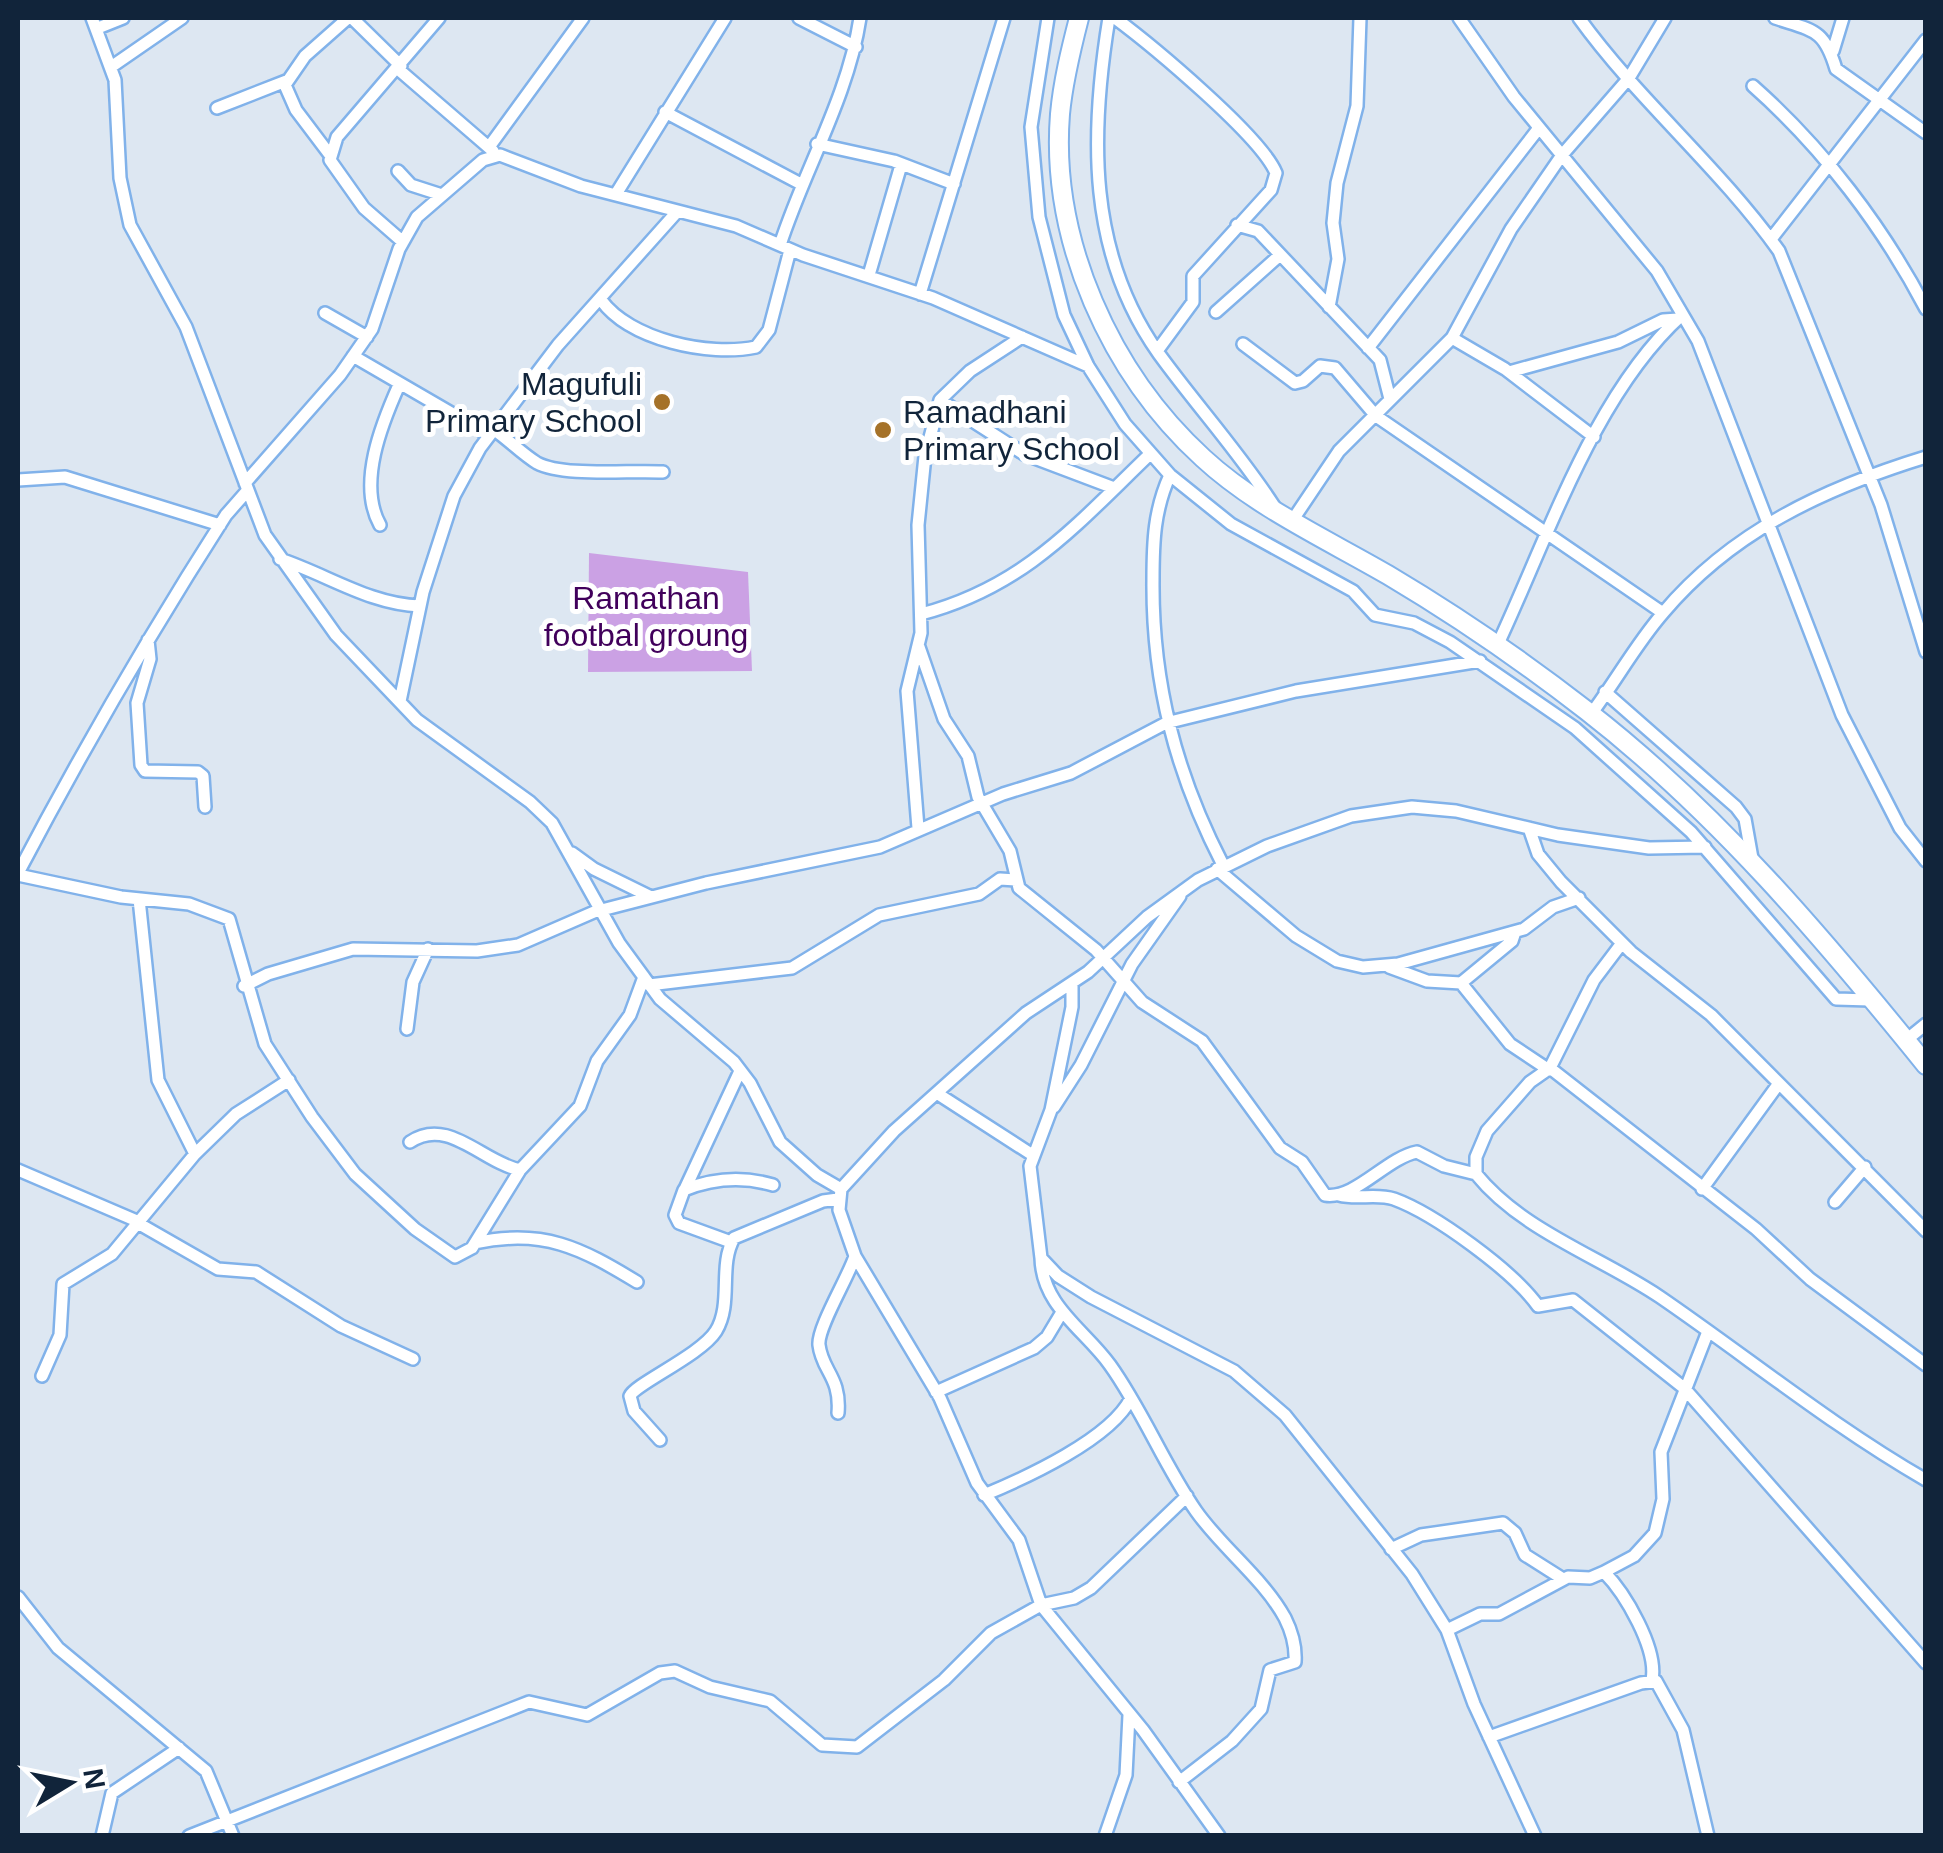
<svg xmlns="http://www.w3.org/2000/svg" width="1943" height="1853" viewBox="0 0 1943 1853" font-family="Arial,sans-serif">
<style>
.green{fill:#cba1e4}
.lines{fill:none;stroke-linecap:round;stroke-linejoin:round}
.minor-casing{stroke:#81b2ea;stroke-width:16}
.secondary-casing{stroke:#81b2ea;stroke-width:22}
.minor{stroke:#fff;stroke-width:11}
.secondary{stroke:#fff;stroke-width:18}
.poi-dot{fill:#a57229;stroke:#fff;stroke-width:4}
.labels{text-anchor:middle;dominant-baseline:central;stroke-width:10;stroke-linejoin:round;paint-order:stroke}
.poi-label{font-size:32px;fill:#11243a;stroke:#fff;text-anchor:end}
.park-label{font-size:32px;fill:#41005b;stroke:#fff}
</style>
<rect width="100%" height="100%" fill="#dde7f2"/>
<!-- green -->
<path class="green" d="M589,553L748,572L752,671L588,672Z"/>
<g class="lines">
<!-- minor casing -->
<g class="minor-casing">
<path id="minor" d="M92,18L115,80L120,178L130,225L186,327L265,535L336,635L417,720L530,802L552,823L619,943L660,999L734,1062L750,1083L780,1142L817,1175L841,1189
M352,18L401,66
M799,18L856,47
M1048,18L1031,127L1039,217L1064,315L1088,366L1125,424L1170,475L1231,524L1353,591L1375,615L1414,623L1450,642L1575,728L1691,832L1836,999L1870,1000
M1109,18C1090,134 1087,253 1159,354C1196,405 1239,452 1274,506
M1115,18C1150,44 1261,136 1276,173L1271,190L1193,276V302L1157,351
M1459,18L1514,97L1657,271L1698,341L1842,715L1900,828L1926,861
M1579,18C1639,101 1719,167 1779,251L1881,505L1926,652
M1775,18C1814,31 1824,29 1836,69L1926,133
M98,28L123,18
M1833,51L1843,18
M111,67L182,18
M398,69L493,151
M1753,86C1823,148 1883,227 1926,309
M217,108L286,81
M665,112L801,184
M817,144L894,161L954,184
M489,147L583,18
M330,155L296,110L285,85L305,56L348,18
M398,171L411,185L442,195
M616,194L725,18
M1237,225L1258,231L1380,360L1390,399
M1771,239L1926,40
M403,242L364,208L330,160L337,137L439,18
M780,245C805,168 848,97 860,18
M869,275L901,165
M920,294L1004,18
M601,300C630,340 709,357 756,347L769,330L790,250
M1329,307L1338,259L1333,223L1337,183L1357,106L1360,18
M1216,312L1280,255
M325,313L367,337
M1452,338L1505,369L1594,437
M1243,344L1295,383L1303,381L1320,366L1335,368L1376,416L1663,613
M1368,348L1539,128
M353,356L489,435
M1509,372L1618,342L1663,320L1678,319
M940,400L1024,454L1114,488
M493,429C508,439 522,454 537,463C563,477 629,470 663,472
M1170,475C1154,510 1153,542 1153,580C1152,683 1176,774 1223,865
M18,480L65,477L220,525
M245,483L340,375L372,329L399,249L417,217L483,160L500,155L581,186L736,226L803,255L933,298L1088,366
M1292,521L1339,451L1452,338L1511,229L1562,155L1629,78L1665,18
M380,525C357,484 382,423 399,385
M280,559C328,575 369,604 420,606
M921,614C1024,587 1076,525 1150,454
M148,640L150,659L137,703L141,765L145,771L198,772L203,776L205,807
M1497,646C1547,540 1594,394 1682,315
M919,647L944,719L968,756L978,797L1010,851L1019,888L1096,950L1142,1002L1202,1041L1280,1148L1302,1162L1325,1195C1355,1200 1386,1158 1417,1152L1444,1166L1476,1174
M1605,692L1736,807L1745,819L1753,864
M400,701L423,592L454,496L480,448L558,345L676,213
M1591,714C1616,681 1636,644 1663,613C1732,531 1825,488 1926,457
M918,828L907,691L921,633L918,525L925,456L940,400L970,371L1022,337
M1529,828L1538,854L1561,882L1631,952L1711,1015L1926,1231
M572,853L594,869L651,897
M1217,869L1296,936L1337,961L1363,967L1398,964L1524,929L1553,907L1579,898
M18,873C82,751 151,632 226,515L248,490
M18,875L121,897L189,904L229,919L265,1044L312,1117L355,1174L415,1229L455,1257L472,1248L520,1170L580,1106L597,1061L630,1015L644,977
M139,899L158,1080L195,1154
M1622,943L1594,980L1550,1068L1530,1082L1487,1131L1476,1157V1174C1522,1231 1601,1257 1660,1297C1749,1358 1832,1426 1926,1480
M1389,967L1427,981L1461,983L1512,941L1515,932
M1072,983V1007L1051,1110L1030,1166L1041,1258L1058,1276L1091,1297L1234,1371L1285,1415L1412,1574L1447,1630L1474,1704L1535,1836
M1461,983L1510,1044L1549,1070
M649,985L792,968L879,915L979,894L1000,879L1016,880
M244,986L268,974L353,949L477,951L518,945L594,912L706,883L880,847L1003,794L1071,773L1166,723L1296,691L1480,661
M407,1029L413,982L428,949
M1905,1041L1926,1024
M1550,1068L1756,1229L1810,1279L1926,1365
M938,1094L1031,1154
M1054,1107L1081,1065L1132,964L1180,896
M410,1142C448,1116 482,1162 520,1170
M18,1170L137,1221
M685,1189L740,1071
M1702,1189L1777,1086
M1339,1195C1357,1200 1376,1193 1394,1199C1435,1214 1513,1271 1538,1306L1573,1300L1684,1388L1926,1663
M1835,1202L1865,1167
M136,1222L218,1269L256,1272L341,1326L413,1359
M731,1242L679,1223L675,1215L684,1190C714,1178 742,1176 773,1185
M475,1243C543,1228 581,1248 637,1282
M1041,1258C1042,1306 1085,1330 1110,1365C1143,1411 1164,1465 1196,1511C1222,1548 1263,1578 1285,1618C1292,1632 1296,1647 1295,1662L1270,1670L1261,1709L1232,1741L1179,1782
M42,1376L60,1335L63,1284L112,1254L195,1154L236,1114L289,1080
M936,1392L1034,1348L1047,1337L1062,1312
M838,1413C841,1377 822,1371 819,1345C817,1328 849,1276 855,1256
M660,1440L634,1411L630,1396C635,1384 701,1355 716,1331C733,1303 718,1266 734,1238L823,1201L838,1199
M984,1495C1025,1478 1111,1439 1131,1398
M1391,1549L1421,1535L1503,1523L1515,1533L1525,1555L1563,1579
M1604,1572L1634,1556L1655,1533L1663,1499L1661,1452L1707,1334
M18,1597L58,1648L206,1771L233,1836
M1447,1630L1480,1614H1499L1568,1577L1590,1578L1604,1572C1625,1593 1658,1649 1652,1680
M1489,1737L1641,1683L1656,1681L1683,1730L1708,1836
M102,1836L112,1793L179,1748
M189,1836L529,1702L587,1715L660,1673L675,1671L710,1687L770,1701L822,1745L857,1747L944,1680L991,1633L1041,1605L1074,1598L1091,1588L1187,1496
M1105,1836L1126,1775L1129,1715
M1219,1836L1143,1730L1041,1605L1019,1540L977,1483L940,1398L855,1256L839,1210L841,1189L894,1131L1026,1013L1088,972L1147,917L1198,880L1267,846L1351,816L1412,807L1456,811L1558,835L1649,848L1705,847"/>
</g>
<!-- secondary casing -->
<g class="secondary-casing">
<path id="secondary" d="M1079,18C1071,49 1063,81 1060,114C1050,241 1111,374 1203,458C1256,507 1326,539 1388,575C1457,616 1524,662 1587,711C1716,811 1824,939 1926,1065"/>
</g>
<!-- minor -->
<use href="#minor" class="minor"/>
<!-- secondary -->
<use href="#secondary" class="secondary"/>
</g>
<!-- markers -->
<g class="poi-dot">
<circle cx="662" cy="402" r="10"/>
<circle cx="883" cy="430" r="10"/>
</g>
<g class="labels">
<!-- poi labels -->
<g class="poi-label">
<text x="642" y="384">Magufuli<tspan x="642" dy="37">Primary School</tspan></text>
<text x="903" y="412" text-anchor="start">Ramadhani<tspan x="903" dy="37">Primary School</tspan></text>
</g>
<!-- park labels -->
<g class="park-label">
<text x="646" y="598">Ramathan<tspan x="646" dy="37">footbal groung</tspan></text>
</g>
</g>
<!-- border -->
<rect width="1943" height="1853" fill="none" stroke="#11243a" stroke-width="40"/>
<!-- north arrow -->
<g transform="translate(70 1783) rotate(80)" stroke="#ffffff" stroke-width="8" paint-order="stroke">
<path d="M0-8L18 38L0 25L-18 38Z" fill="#11243a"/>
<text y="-15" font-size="28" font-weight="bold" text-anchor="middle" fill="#11243a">N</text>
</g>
</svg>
